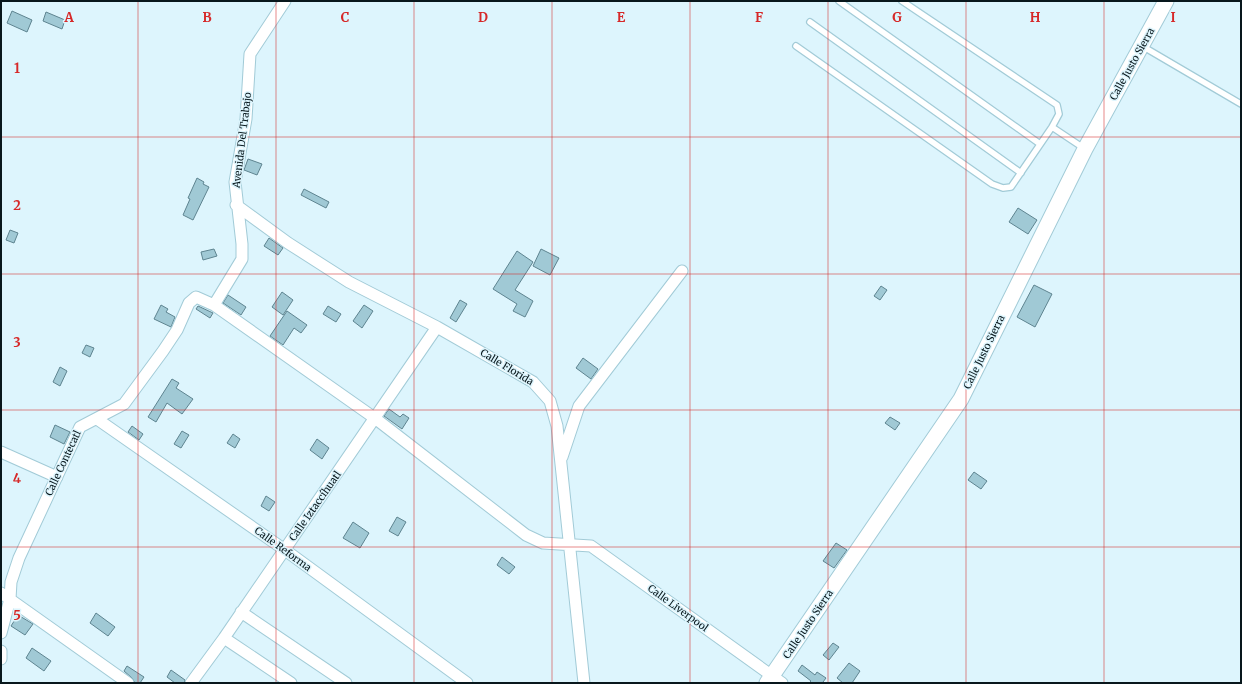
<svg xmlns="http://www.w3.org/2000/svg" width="1242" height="684" viewBox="0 0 1242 684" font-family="Merriweather,serif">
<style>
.building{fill:#a0c9d5;stroke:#5e8490}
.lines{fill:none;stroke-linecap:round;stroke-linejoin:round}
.lane-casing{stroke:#a2cbd7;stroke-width:8}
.street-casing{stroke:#a2cbd7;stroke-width:13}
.secondary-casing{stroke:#a2cbd7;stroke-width:17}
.lane{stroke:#fff;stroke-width:5.5}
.street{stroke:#fff;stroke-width:11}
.secondary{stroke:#fff;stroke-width:15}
.grid{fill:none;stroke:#d62828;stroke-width:1;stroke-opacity:0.55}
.labels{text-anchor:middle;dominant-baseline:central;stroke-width:3;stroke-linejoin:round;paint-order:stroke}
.street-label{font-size:10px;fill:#08171c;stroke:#ddf5fd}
.grid-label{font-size:13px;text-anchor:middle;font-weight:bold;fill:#d62828;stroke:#ddf5fd;stroke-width:3;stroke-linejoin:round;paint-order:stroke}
</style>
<rect width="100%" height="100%" fill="#ddf5fd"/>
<!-- building -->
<path class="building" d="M12,11L32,20L27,32L7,23Z
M46,12L65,20L62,29L43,21Z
M248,159L262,164L257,175L244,170Z
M197,178L204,182L203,184L209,187L193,220L183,215L190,199L188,198Z
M304,189L329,202L326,208L301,195Z
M1018,208L1037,220L1028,234L1009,222Z
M10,230L18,233L14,243L6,240Z
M269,238L283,248L278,255L264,246Z
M214,249L217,256L203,260L201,252Z
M541,249L559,258L550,275L533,266Z
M517,251L533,262L515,290L533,301L525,317L513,311L517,304L493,289Z
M1034,285L1052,294L1035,327L1017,317Z
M881,286L887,290L880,300L874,296Z
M282,292L293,300L283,315L272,307Z
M228,295L246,307L241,315L223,303Z
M460,300L467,304L456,322L450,318Z
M161,305L168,309L166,312L175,317L171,327L154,319Z
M364,305L373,311L362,328L353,321Z
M198,306L213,313L210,318L196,309Z
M328,306L341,314L336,322L323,314Z
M287,311L307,325L301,333L294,328L283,345L270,336Z
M86,345L94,348L90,357L82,353Z
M583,358L598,369L591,379L576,368Z
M60,367L67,371L60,386L53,382Z
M172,379L179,383L176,388L193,399L182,414L167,403L156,422L148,417Z
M389,409L400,417L403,414L409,418L402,429L384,416Z
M890,417L900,423L895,430L885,423Z
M55,425L70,432L64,444L50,437Z
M132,426L143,434L139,440L128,432Z
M182,431L189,435L181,448L174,444Z
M233,434L240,439L235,448L227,443Z
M317,439L329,448L322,459L310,450Z
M974,472L987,481L981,489L968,480Z
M266,496L275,502L269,511L261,506Z
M397,517L406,522L398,536L389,531Z
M353,522L369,533L360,548L343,538Z
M836,543L847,550L834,568L823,561Z
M502,557L515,567L509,574L497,565Z
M96,613L115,627L108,636L90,623Z
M18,615L33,624L25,635L11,626Z
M833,643L839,647L829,660L823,655Z
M32,648L51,661L44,671L26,658Z
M849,663L860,671L852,683H843L837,678Z
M802,665L815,675L817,672L826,678L823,682L825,683H809L811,681L798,671Z
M127,666L144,677L140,683H135L132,678L124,671Z
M171,670L185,680L184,683H175L167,677Z"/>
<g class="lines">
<!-- lane casing -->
<g class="lane-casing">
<path id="lane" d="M839,1L1040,144
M810,22L1021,173
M796,46L992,184L1003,188L1011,187L1052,127L1059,114L1057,105L902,1
M1142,46L1241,104
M1052,127L1085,149"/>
</g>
<!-- street casing -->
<g class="street-casing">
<path id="street" d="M236,205L288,243L349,282L437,327L533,382L550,401L557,426L584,683
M214,305L242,259V244L235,182L246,119L250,54L285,1
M97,419L285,550L467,683
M1,452L57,477
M562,457L579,406L682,271
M1,593L128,683
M241,612L346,683
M1,633L10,599L11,582L19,558L80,427L124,404L163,351L177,330L189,303L196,297L214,305L376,419L526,535L543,543L591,546L782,683
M224,638L291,683
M1,651V659
M191,683L224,638L437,327"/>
</g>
<!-- secondary casing -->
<g class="secondary-casing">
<path id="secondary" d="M767,683L961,399L1085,149L1166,1"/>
</g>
<!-- lane -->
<use href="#lane" class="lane"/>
<!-- street -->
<use href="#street" class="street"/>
<!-- secondary -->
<use href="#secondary" class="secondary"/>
</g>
<!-- grid -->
<path class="grid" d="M138,1V683M276,1V683M414,1V683M552,1V683M690,1V683M828,1V683M966,1V683M1104,1V683M1,137H1241M1,274H1241M1,410H1241M1,547H1241"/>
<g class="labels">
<!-- street labels -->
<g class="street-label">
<text transform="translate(1132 64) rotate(-61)">Calle Justo Sierra</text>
<text transform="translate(242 140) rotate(-83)">Avenida Del Trabajo</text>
<text transform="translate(984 352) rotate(-64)">Calle Justo Sierra</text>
<text transform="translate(507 367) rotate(31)">Calle Florida</text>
<text transform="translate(63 463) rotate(-65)">Calle Contecatl</text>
<text transform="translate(315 506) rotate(-55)">Calle Iztaccíhuatl</text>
<text transform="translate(283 549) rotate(36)">Calle Reforma</text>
<text transform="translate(678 608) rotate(36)">Calle Liverpool</text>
<text transform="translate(808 624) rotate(-56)">Calle Justo Sierra</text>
</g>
</g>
<g class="grid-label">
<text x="69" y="22">A</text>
<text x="207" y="22">B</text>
<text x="345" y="22">C</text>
<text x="483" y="22">D</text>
<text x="621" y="22">E</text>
<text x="759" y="22">F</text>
<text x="897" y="22">G</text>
<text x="1035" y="22">H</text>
<text x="1173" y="22">I</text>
<text x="17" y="73">1</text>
<text x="17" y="210">2</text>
<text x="17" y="347">3</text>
<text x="17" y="483">4</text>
<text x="17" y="620">5</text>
</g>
<!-- border -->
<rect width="1242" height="684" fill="none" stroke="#08171c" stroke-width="4"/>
</svg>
